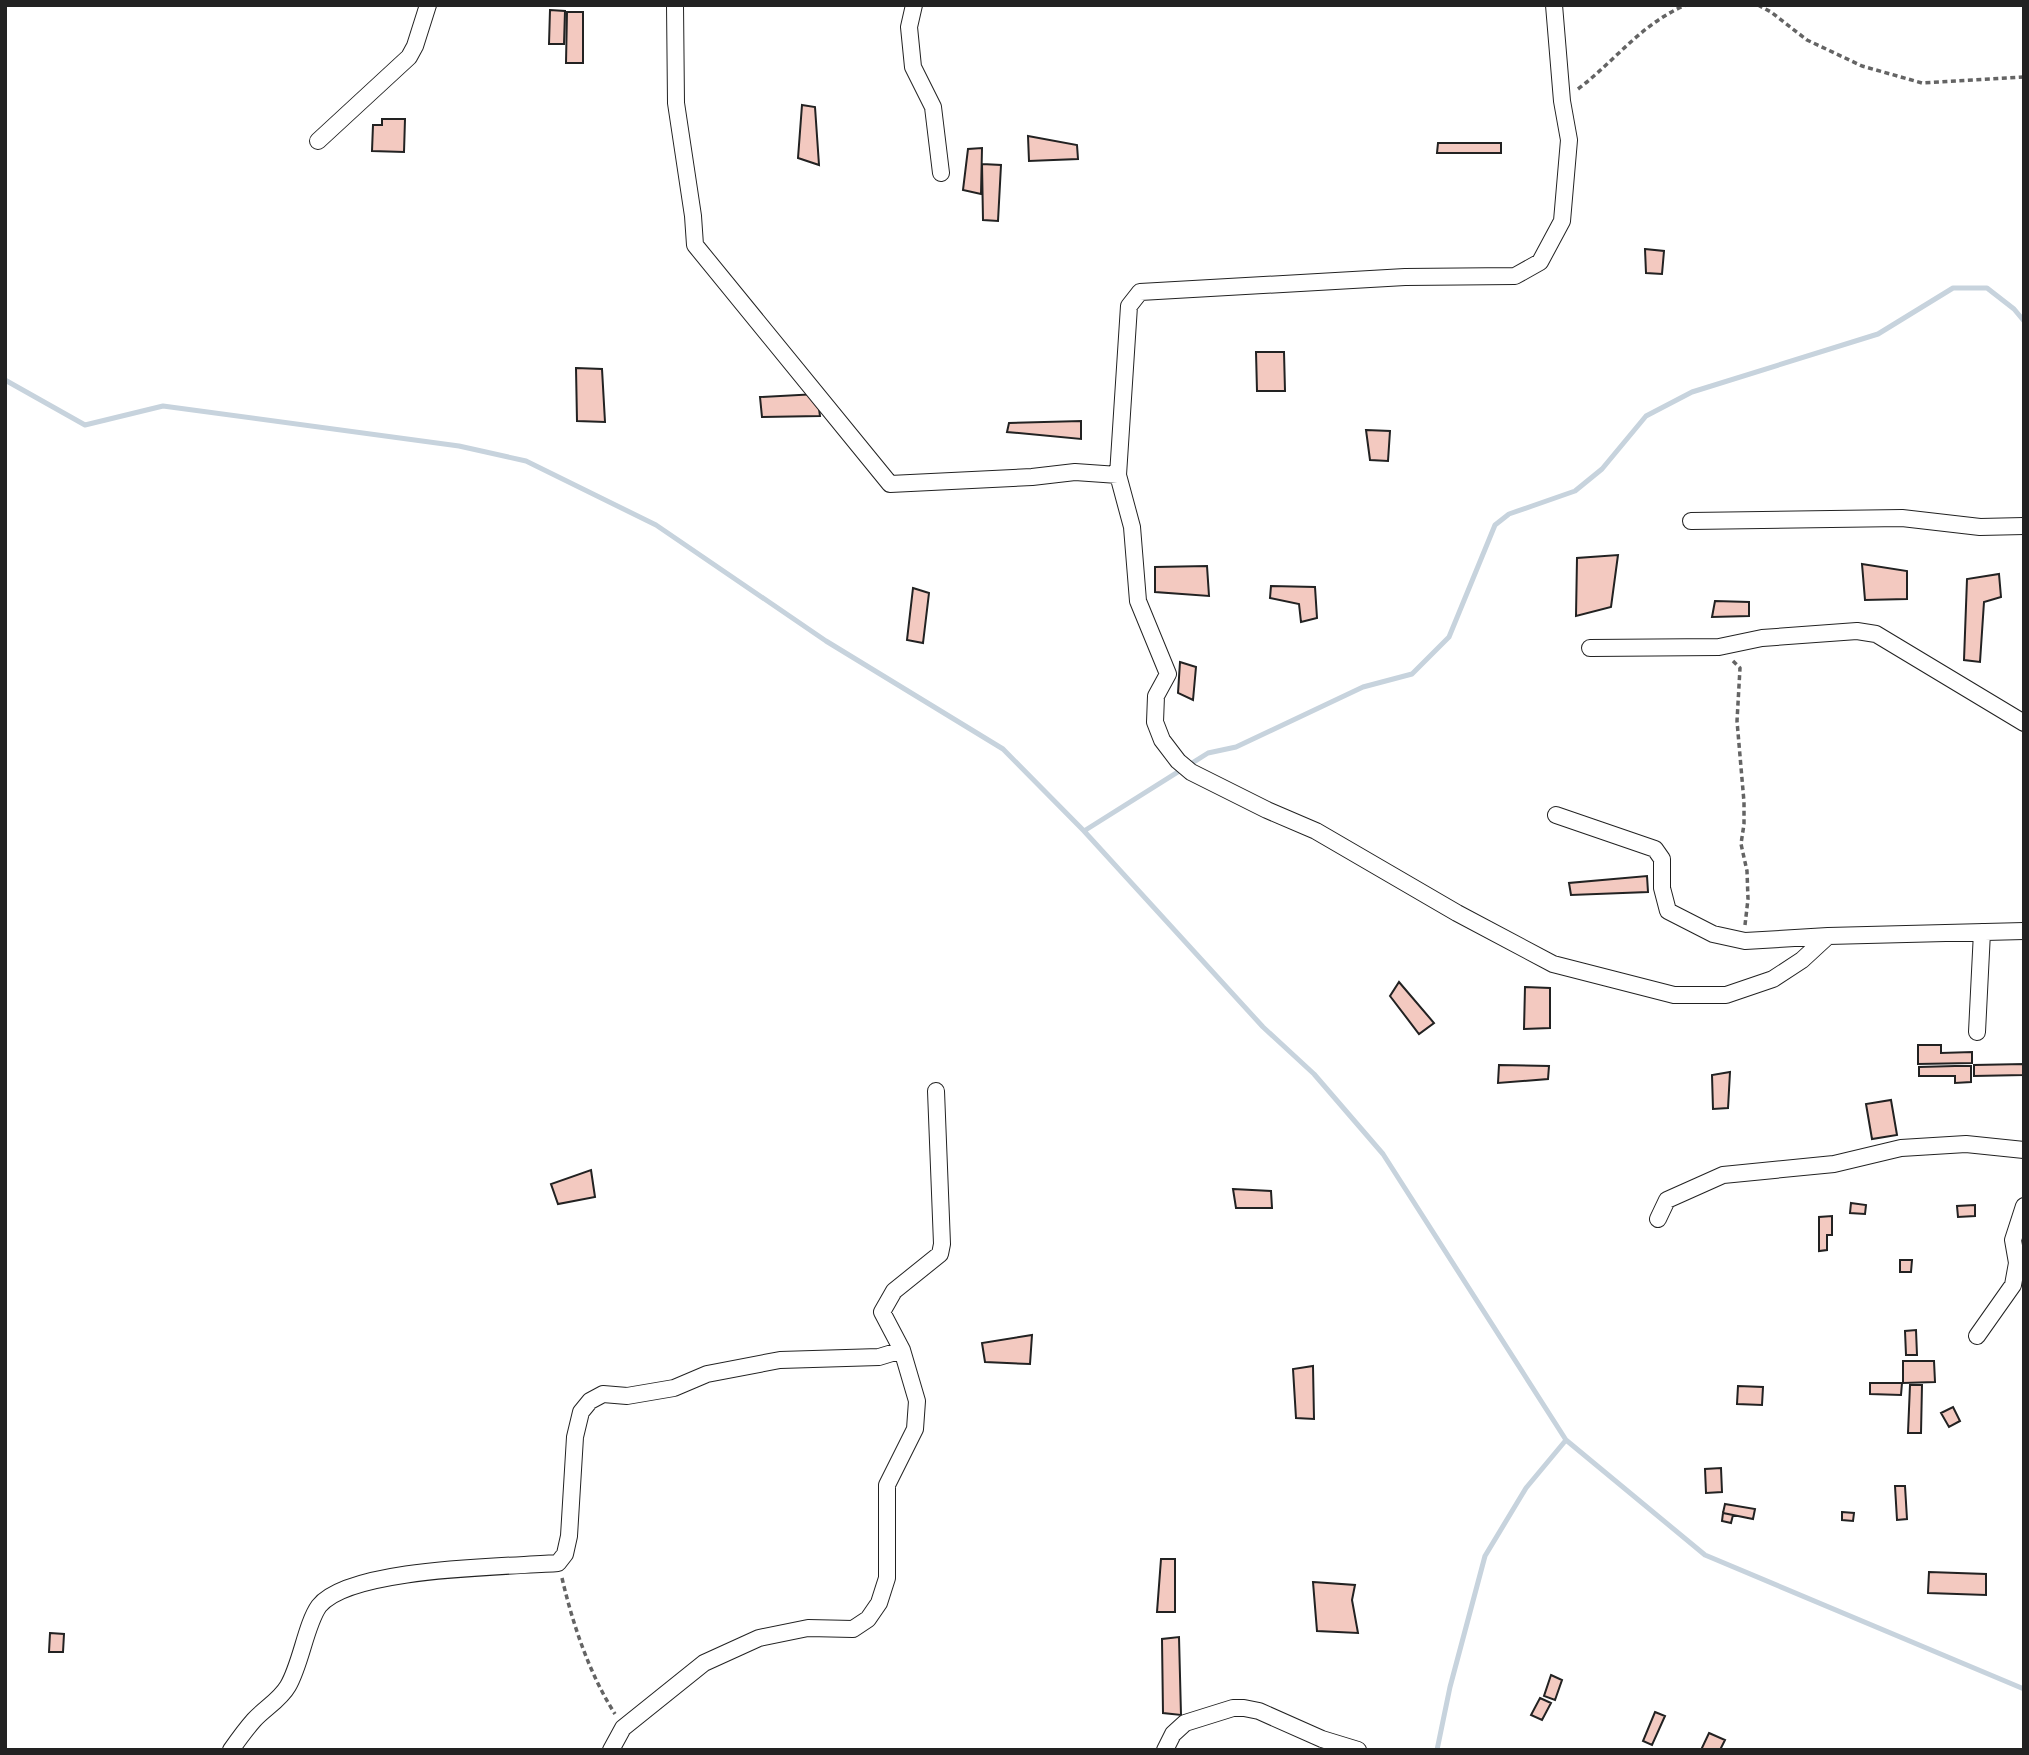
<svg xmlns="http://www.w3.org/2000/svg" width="2029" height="1755" viewBox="0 0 2029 1755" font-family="'Fira Sans Condensed',sans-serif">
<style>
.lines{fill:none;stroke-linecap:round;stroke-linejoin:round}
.stream{stroke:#c7d3dd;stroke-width:5}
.building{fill:#f3c9c0;stroke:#222;stroke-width:2}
.street-casing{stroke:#222;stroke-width:18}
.path{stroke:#646464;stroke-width:3.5;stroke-dasharray:5 3.5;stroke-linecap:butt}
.street{stroke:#fff;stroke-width:16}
</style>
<rect width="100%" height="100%" fill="#fff"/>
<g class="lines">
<!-- stream -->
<path class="stream" d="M5,380L85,425L163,406L459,446L526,461L656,525L826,641L1003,749L1084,831L1263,1027L1314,1074L1383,1154L1566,1440L1705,1555L2024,1689
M1084,831L1208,753L1236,747L1363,687L1412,674L1449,637L1495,525L1509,514L1575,491L1602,469L1646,416L1692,392L1878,334L1953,288H1987L2014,309L2024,321
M1437,1750L1450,1687L1485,1556L1526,1488L1566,1440"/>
</g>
<!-- building -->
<path class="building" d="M550,10L565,11L564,44H549Z
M567,12H583V63H566Z
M802,105L815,107L819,165L798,158Z
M382,119H405L404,152L372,151L373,125H382Z
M1028,136L1077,145L1078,159L1029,161Z
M1438,143H1501V153H1437Z
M982,148L981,194L963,190L968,149Z
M982,164L1001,165L998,221L983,220Z
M1645,249L1664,251L1662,274L1646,273Z
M1256,352H1284L1285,391H1257Z
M576,368L602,369L605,422L577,421Z
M817,394L820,416L762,417L760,397Z
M1081,421V439L1007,432L1009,423Z
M1366,430L1390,431L1388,461L1370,460Z
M1618,555L1611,607L1576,616L1577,558Z
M1862,564L1907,571V599L1865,600Z
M1207,566L1209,596L1155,592V567Z
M1999,574L2001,597L1984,602L1980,662L1964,660L1967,579Z
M1271,586L1315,587L1317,618L1301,622L1299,604L1270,598Z
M913,588L929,593L923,643L907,640Z
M1715,601L1749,602V616L1712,617Z
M1180,662L1196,667L1193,700L1178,693Z
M1647,876L1648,892L1571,895L1569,883Z
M1399,982L1434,1023L1419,1034L1390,996Z
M1525,987L1550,988V1028L1524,1029Z
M1918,1045H1941V1053L1972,1052V1063L1918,1064Z
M2024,1064V1075L1974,1076V1065Z
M1499,1065L1549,1066L1548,1079L1498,1083Z
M1955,1066H1971V1082L1955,1083V1076H1919V1067Z
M1730,1072L1728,1108L1713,1109L1712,1075Z
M1891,1100L1897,1135L1872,1139L1866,1104Z
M591,1170L595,1197L558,1204L551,1184Z
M1233,1189L1271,1191L1272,1208H1236Z
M1851,1203L1866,1205L1865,1214L1850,1213Z
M1975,1205V1216L1958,1217L1957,1206Z
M1832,1216V1235H1827V1250L1819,1251V1217Z
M1900,1260H1912L1911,1272H1900Z
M1916,1330L1917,1355H1906L1905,1331Z
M1032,1335L1030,1364L985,1362L982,1343Z
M1903,1361H1934L1935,1382L1903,1383Z
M1313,1366L1314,1419L1296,1418L1293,1369Z
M1870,1383H1902L1901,1395L1870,1394Z
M1910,1385H1922L1921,1433H1908Z
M1738,1386L1763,1387L1762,1405L1737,1404Z
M1953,1407L1960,1421L1949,1427L1941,1413Z
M1721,1468L1722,1492L1706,1493L1705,1469Z
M1895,1486H1905L1907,1519L1897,1520Z
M1725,1504L1755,1509L1753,1519L1723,1513Z
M1842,1512L1854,1513L1853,1521L1842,1520Z
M1723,1513L1733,1515L1731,1523L1722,1521Z
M1161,1559H1175V1612H1157Z
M1929,1572L1986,1574V1595L1928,1593Z
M1313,1582L1355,1585L1352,1600L1358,1633L1317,1631Z
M50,1633L64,1634L63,1652H49Z
M1179,1637L1181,1715L1163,1713L1162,1639Z
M1551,1675L1562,1680L1555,1700L1544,1696Z
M1540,1698L1551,1703L1542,1720L1531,1715Z
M1655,1712L1665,1716L1652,1745L1643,1741Z
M1709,1733L1725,1740L1720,1750H1701Z"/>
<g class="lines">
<!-- street casing -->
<g class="street-casing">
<path id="street" d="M675,5L676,103L693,216L695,245L890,484L1032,477L1075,472L1118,475
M914,5L909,27L913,67L933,107L941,173
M1554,5L1562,101L1569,140L1562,221L1540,262L1515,276L1405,277L1140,292L1129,306L1118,475L1132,527L1138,601L1168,674L1156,696L1155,722L1162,740L1178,761L1191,772L1267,810L1316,831L1457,913L1553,964L1674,995H1726L1773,979L1802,960L1828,936
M318,141L409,57L415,46L428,5
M1691,521L1902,518L1980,527L2024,526
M1590,648L1719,647L1762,638L1857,631L1876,634L2024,723
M1556,815L1655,849L1662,859V888L1668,911L1713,934L1745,941L1828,936L2024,931
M1977,1032L1982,932
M1658,1219L1667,1200L1723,1175L1834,1164L1901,1148L1966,1144L2024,1150
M1977,1336L2013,1285L2017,1263L2013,1240L2024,1206
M231,1750C238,1740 246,1729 254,1720C265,1708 280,1700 288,1686C301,1664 306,1624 319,1606C350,1567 507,1567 558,1563L565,1554L569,1536L575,1437L581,1412L590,1401L603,1394L627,1396L674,1388L707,1374L780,1360L879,1357L902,1350
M611,1750L623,1728L704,1663L759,1638L808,1628L853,1629L868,1619L879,1603L887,1578V1485L915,1429L917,1401L902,1350L882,1312L894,1291L940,1254L942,1244L936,1091
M1165,1750L1173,1734L1185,1723L1233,1708H1244L1259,1711L1322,1739L1358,1750"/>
</g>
<!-- path -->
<path class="path" d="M1758,5L1771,12L1807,40L1862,66L1922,83L2024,77
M1578,89C1615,61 1642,23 1686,5
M1733,661L1740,668L1737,721L1744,802V824L1741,844L1747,871L1748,899L1745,925
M562,1578C573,1625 589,1673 615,1714"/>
<!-- street -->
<use href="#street" class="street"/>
</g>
<!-- border -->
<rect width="2029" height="1755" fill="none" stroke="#222222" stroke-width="14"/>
</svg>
